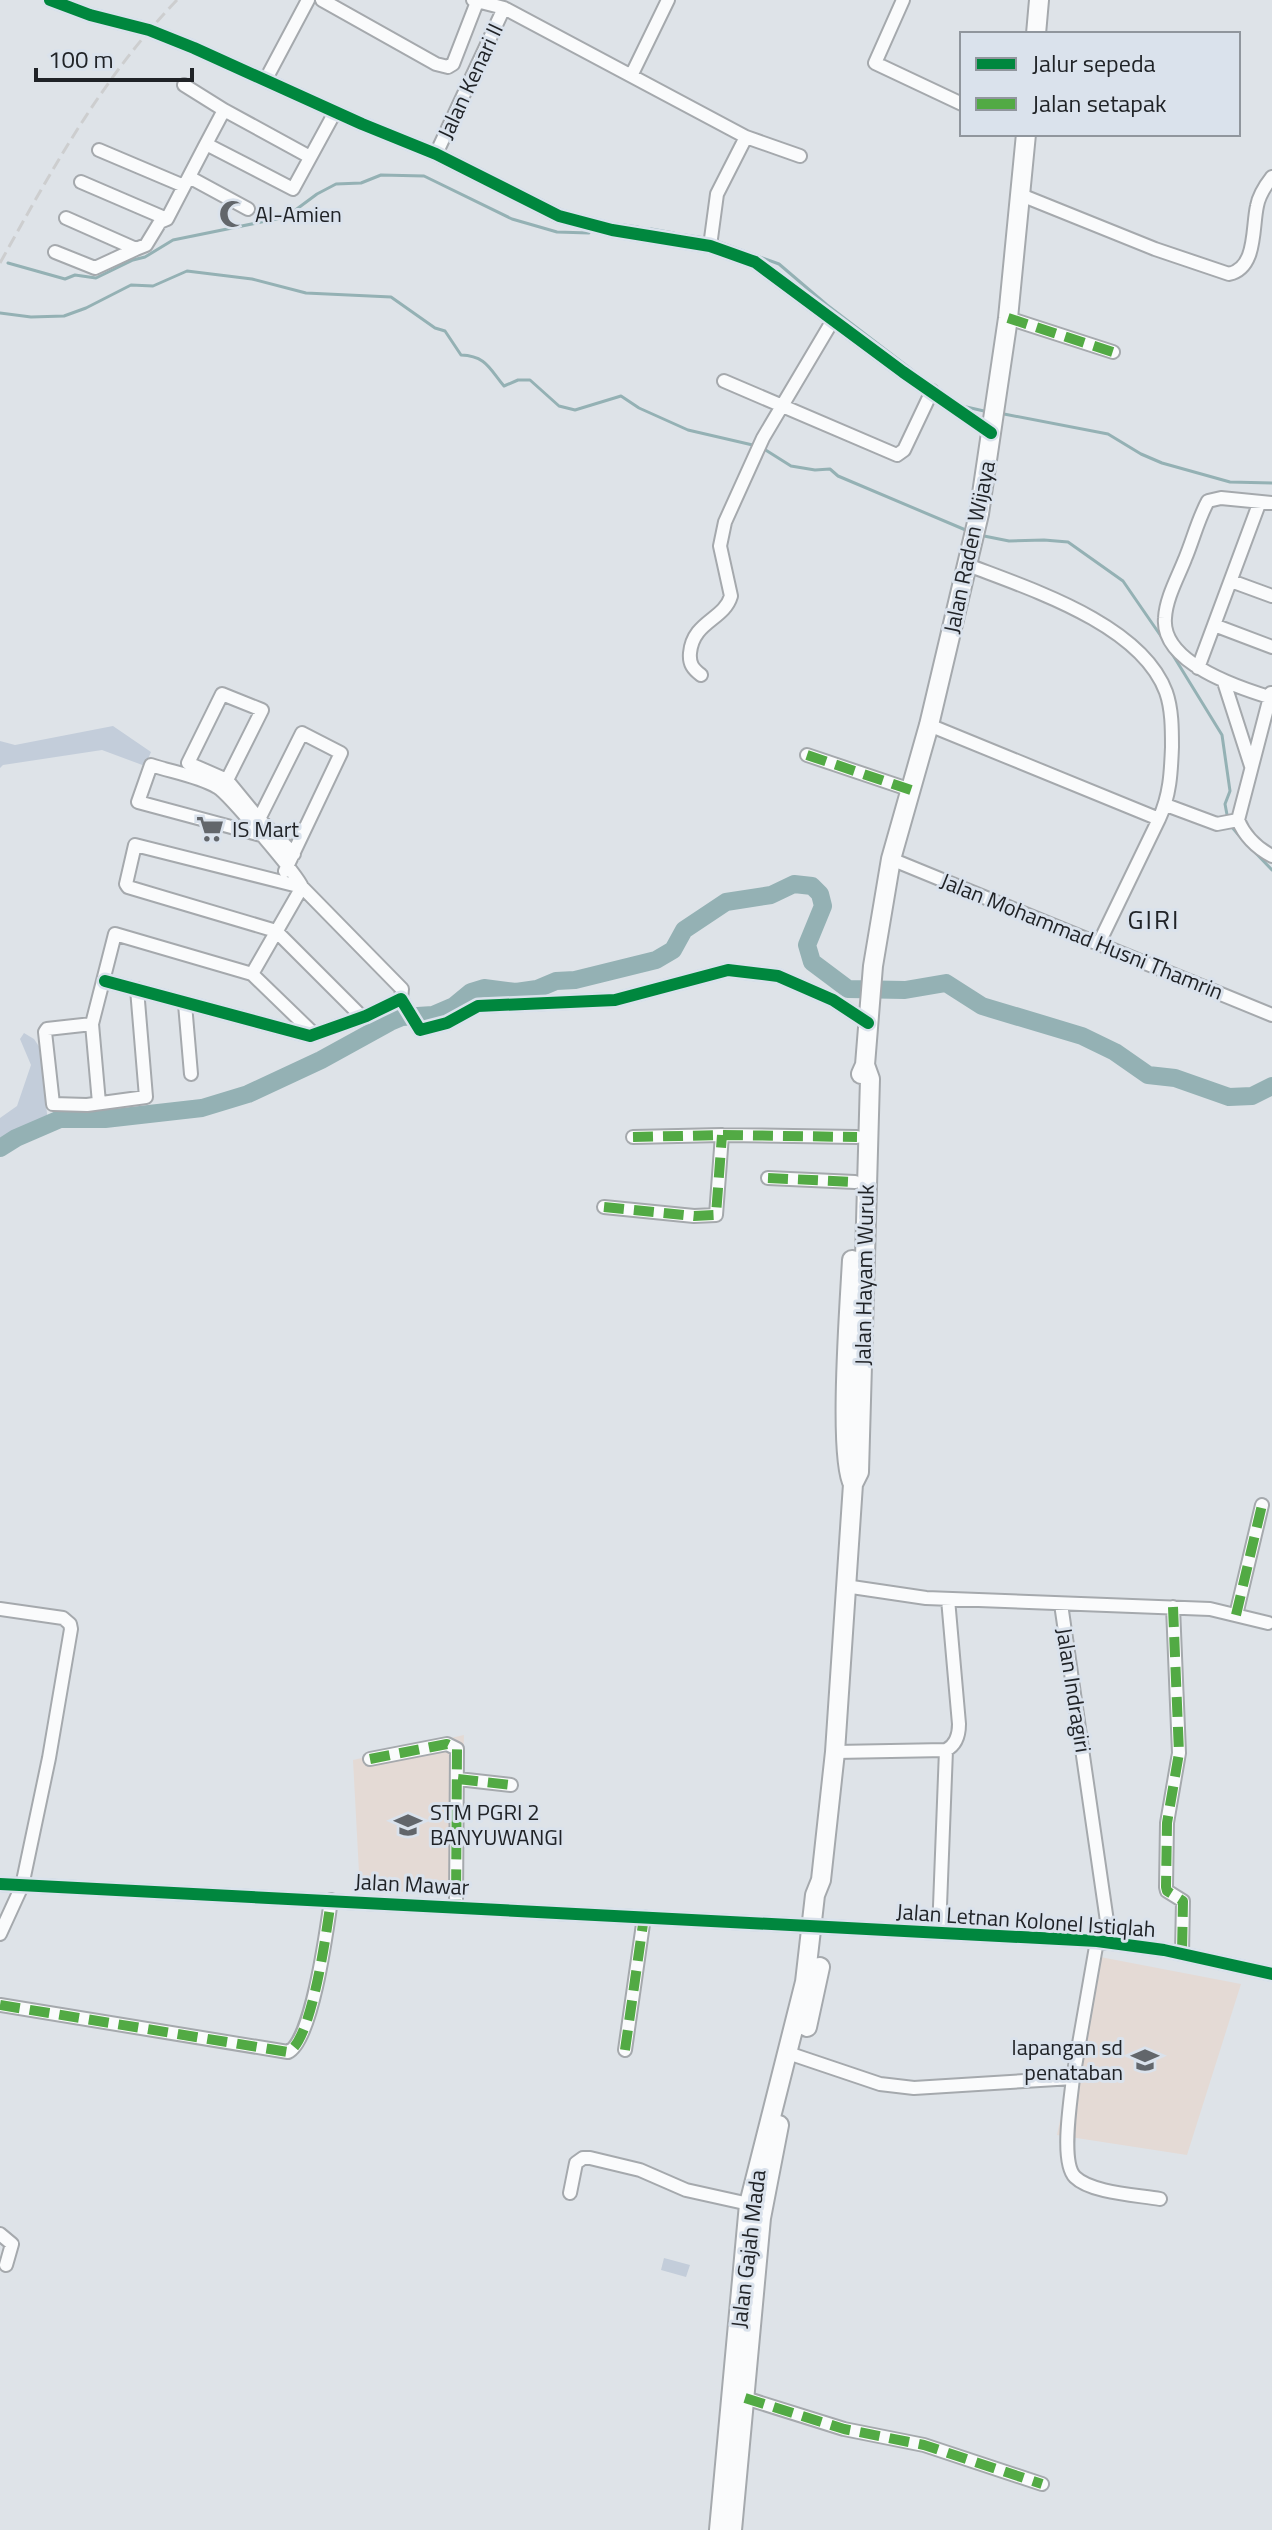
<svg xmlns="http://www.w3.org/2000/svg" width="1272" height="2530" viewBox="0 0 1272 2530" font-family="'Titillium Web',sans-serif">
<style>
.education{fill:#e4dad5}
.green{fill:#c3cdda}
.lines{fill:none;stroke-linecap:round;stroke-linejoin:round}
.stream{stroke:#94b1b4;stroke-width:3}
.river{stroke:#94b1b4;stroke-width:18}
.minor-casing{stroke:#a5a9ad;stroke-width:16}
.highway-casing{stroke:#a5a9ad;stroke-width:22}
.minor{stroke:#fafbfc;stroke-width:12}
.highway{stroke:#fafbfc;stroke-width:18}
.rail{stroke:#cdcecf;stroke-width:3;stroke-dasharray:12 6;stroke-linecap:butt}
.quiet{stroke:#52aa44;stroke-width:10;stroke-dasharray:20 10;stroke-linecap:butt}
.cycleway-casing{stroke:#dae2ec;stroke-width:17}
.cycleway{stroke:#00873e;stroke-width:12}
.labels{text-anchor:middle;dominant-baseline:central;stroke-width:6;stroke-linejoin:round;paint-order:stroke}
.street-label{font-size:22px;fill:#202327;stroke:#dae2ec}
.poi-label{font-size:22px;fill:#202327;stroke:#dae2ec;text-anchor:start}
.quarter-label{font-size:26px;letter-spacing:2px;fill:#202327;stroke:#dae2ec}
</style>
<rect width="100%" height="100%" fill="#dee3e8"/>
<!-- education -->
<path class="education" d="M464,1735L458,1893L360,1891L353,1760Z
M1095,1956L1241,1984L1187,2155L1057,2135Z"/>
<!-- green -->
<path class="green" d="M113,726L151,752L145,766L102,750L3,765L0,768V741L15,745Z
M24,1033L34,1039L40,1048L48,1123L0,1148V1118L17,1106L31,1065L20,1039Z
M664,2258L690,2265L686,2277L661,2270Z"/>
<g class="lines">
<!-- stream -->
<path class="stream" d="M624,225L638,227
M651,229L674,233
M685,235L705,238
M719,242L779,264L827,305L929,383
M8,263L65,279L75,275L96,278L133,260L145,257L173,240L286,217L317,194L336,184L361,183L381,175L424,176L512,219L557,232L589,233
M0,313L31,317L64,316L86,308L131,285L153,286L187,271L252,279L306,293L391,297L435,328L445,331L461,355C486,356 489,368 504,386L518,380H530L559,406L575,410L621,396L639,408L688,430L757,446
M962,406L984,411
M1004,414L1108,434L1141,454L1162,463L1230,482L1272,483
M764,449L791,466L815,470L830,469L838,476L968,531
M984,536L1009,541L1044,540L1068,542L1123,581L1165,642
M1171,652L1222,735L1230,791L1225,804L1228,820
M1231,826L1242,839
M1250,847L1272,870"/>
<!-- river -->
<path class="river" d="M0,1148L16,1138L60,1119H105L202,1108L248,1094L321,1060L390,1022L402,1017L433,1015L454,1006L471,992L484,988L516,992L537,989L556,981L575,980L656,960L673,950L684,930L726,902L771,895L794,884L812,886L820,894L823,906L807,945L812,962L848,989L905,990L946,983L982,1006L1082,1036L1115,1052L1148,1075L1175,1078L1229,1097L1252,1096L1272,1086"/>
<!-- minor casing -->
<g class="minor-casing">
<path id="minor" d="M50,0L90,15L149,30L194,48L362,124L436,154L559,216L612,230L710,246L755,262L903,372L991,433
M322,0L436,64L448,67L453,64L477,2
M473,0L504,8L746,137L800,156
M903,0L875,63L962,104
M632,74L668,0
M266,79L308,0
M184,85L224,110L310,157
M206,144L224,110
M99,150L184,186
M436,154L504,8
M189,177L248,209
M81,182L167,219
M1021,195L1155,249L1229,274C1257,268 1252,228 1257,206C1259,195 1265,186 1272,177
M66,218L136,249L146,245L160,222L167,219L206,144L293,189L335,112
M710,246L717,194L746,137
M55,252L95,268L136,249
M1008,318L1113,352
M724,381L897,455L904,450L932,391
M1272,503L1221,498L1208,501C1198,519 1193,540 1185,559C1178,577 1166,598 1165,618C1161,663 1239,688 1272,698
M968,565C1030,589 1141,624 1166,692C1172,709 1172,729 1172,747C1171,773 1170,795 1159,819
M1231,581L1272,596
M1214,625L1259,504
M1198,668L1214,625L1272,647
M701,675C693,669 689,664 690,653C693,621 724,620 731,596L720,546L725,522L763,438L833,320
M1224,682L1251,766
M222,694L262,710L227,780L188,763Z
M929,725L1159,819L1099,943
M807,755L911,790
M222,791L227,780L259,819L302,733L341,753L285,871
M1166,805L1217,824L1238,820L1271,693
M259,819L294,854
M1238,820C1245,837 1257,848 1272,856
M261,835L138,802L151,765C172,772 198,776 217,787C228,793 298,876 302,887
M891,859L1272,1015
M302,887L135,845L126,884L128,887L276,931L362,1017
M252,974L314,1034
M105,981L310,1036L366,1016L401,999L420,1030L447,1023L478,1006L615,1000L728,970L778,976L833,1000L868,1023
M137,989L146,1097L87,1105L53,1104L45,1032L47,1029L92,1024L115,934L252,974L302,887L402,989L401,999
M185,1004L191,1074
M92,1024L99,1103
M633,1137L722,1135L857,1137
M768,1178L855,1182
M604,1207L694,1216L716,1215L722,1135
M845,1586L926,1598L1210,1609L1268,1623
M1061,1604L1110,1942
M1173,1607L1179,1753L1167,1823L1166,1887L1167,1891L1183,1901L1182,1953
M0,1609L63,1618L70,1624L71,1629L49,1758L22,1886L0,1934
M1236,1615L1262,1505
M835,1752L946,1750C956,1745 959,1734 959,1724L948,1599
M370,1759L447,1744L457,1749L456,1906
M458,1779L511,1785
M0,1884L1097,1941L1164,1950L1272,1974
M939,1932L946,1750
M0,2005L288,2052C312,2042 327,1928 331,1900
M625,2050L644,1917
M788,2053L880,2084L914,2088L1073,2078L1097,1941
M1073,2078C1071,2099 1060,2162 1075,2177C1091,2193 1138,2195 1160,2199
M570,2193L576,2163L583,2158H590L640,2170L686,2190L749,2204
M0,2234L12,2244L6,2265
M745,2398L844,2429L924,2445L1042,2484"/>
</g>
<!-- highway casing -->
<g class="highway-casing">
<path id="highway" d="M1036,34L1039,0
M861,1074L865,1065L873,966L891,859L929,725L979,514L1008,318L1026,134
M852,1260C850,1299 838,1458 853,1484
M807,2027L820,1967
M719,2530L749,2204L805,1982L815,1895L821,1880L835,1752L853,1484L859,1472L870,1079L865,1065
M732,2530L761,2218L779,2125"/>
</g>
<!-- minor -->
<use href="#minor" class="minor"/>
<!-- highway -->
<use href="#highway" class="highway"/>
<!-- rail -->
<path class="rail" d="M0,263C53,168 101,79 177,0"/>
<!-- quiet -->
<path class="quiet" d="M1008,318L1113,352
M807,755L911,790
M633,1137L722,1135L857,1137
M768,1178L855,1182
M604,1207L694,1216L716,1215L722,1135
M1173,1607L1179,1753L1167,1823L1166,1887L1167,1891L1183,1901L1182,1953
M1236,1615L1262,1505
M370,1759L447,1744L457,1749L456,1906
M458,1779L511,1785
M0,2005L288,2052C312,2042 327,1928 331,1900
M625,2050L644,1917
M745,2398L844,2429L924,2445L1042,2484"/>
<!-- cycleway casing -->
<g class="cycleway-casing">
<path id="cycleway" d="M50,0L90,15L149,30L194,48L362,124L436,154L559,216L612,230L710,246L755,262L903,372L991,433
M105,981L310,1036L366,1016L401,999L420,1030L447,1023L478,1006L615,1000L728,970L778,976L833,1000L868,1023
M0,1884L1097,1941L1164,1950L1272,1974"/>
</g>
<!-- cycleway -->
<use href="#cycleway" class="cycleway"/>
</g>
<!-- icons -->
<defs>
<g id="mosque-bare" transform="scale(2.16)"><path d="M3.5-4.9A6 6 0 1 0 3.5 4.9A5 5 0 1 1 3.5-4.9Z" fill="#62666b" stroke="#dae2ec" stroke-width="2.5" paint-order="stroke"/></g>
<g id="supermarket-bare" transform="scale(2.16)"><path d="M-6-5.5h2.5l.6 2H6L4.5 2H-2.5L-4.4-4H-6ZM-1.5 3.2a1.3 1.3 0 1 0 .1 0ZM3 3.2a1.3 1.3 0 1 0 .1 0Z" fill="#62666b" stroke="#dae2ec" stroke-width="2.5" paint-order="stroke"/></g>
<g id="school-bare" transform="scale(2.16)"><path d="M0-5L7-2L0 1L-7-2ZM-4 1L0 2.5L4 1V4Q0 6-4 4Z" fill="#62666b" stroke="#dae2ec" stroke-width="2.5" paint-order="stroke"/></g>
</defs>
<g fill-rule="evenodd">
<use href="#mosque-bare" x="233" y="214"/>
<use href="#supermarket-bare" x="210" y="829"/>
<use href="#school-bare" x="408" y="1825"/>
<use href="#school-bare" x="1145" y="2060"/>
</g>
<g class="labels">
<!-- street labels -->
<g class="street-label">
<text transform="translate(470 81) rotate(-65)">Jalan Kenari II</text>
<text transform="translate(969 547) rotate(-78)">Jalan Raden Wijaya</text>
<text transform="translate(1082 936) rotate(22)">Jalan Mohammad Husni Thamrin</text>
<text transform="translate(864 1275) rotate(-89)">Jalan Hayam Wuruk</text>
<text transform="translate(1074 1690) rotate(81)">Jalan Indragiri</text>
<text transform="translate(412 1884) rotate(3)">Jalan Mawar</text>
<text transform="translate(1026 1920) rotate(4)">Jalan Letnan Kolonel Istiqlah</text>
<text transform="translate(748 2249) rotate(-83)">Jalan Gajah Mada</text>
</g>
<!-- poi labels -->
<g class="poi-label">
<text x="255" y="214">Al-Amien</text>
<text x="232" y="829">IS Mart</text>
<text x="430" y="1812">STM PGRI 2<tspan x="430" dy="25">BANYUWANGI</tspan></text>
<text x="1123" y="2047" text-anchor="end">lapangan sd<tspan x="1123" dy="25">penataban</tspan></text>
</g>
<!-- quarter labels -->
<g class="quarter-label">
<text x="1154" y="919">GIRI</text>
</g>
</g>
<!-- legend -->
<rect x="960" y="32" width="280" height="104" fill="#dae2ec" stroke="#90969d" stroke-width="2"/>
<rect x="976" y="58" width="40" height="12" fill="#00873e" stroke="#90969d" stroke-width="2"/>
<text x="1032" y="72" font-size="24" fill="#202327">Jalur sepeda</text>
<rect x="976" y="98" width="40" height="12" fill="#52aa44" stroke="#90969d" stroke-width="2"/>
<text x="1032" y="112" font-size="24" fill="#202327">Jalan setapak</text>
<!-- scale -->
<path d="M36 68v12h156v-12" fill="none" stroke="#202327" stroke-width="4"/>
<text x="48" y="68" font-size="24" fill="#202327" stroke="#dae2ec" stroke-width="6" paint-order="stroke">100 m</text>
</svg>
